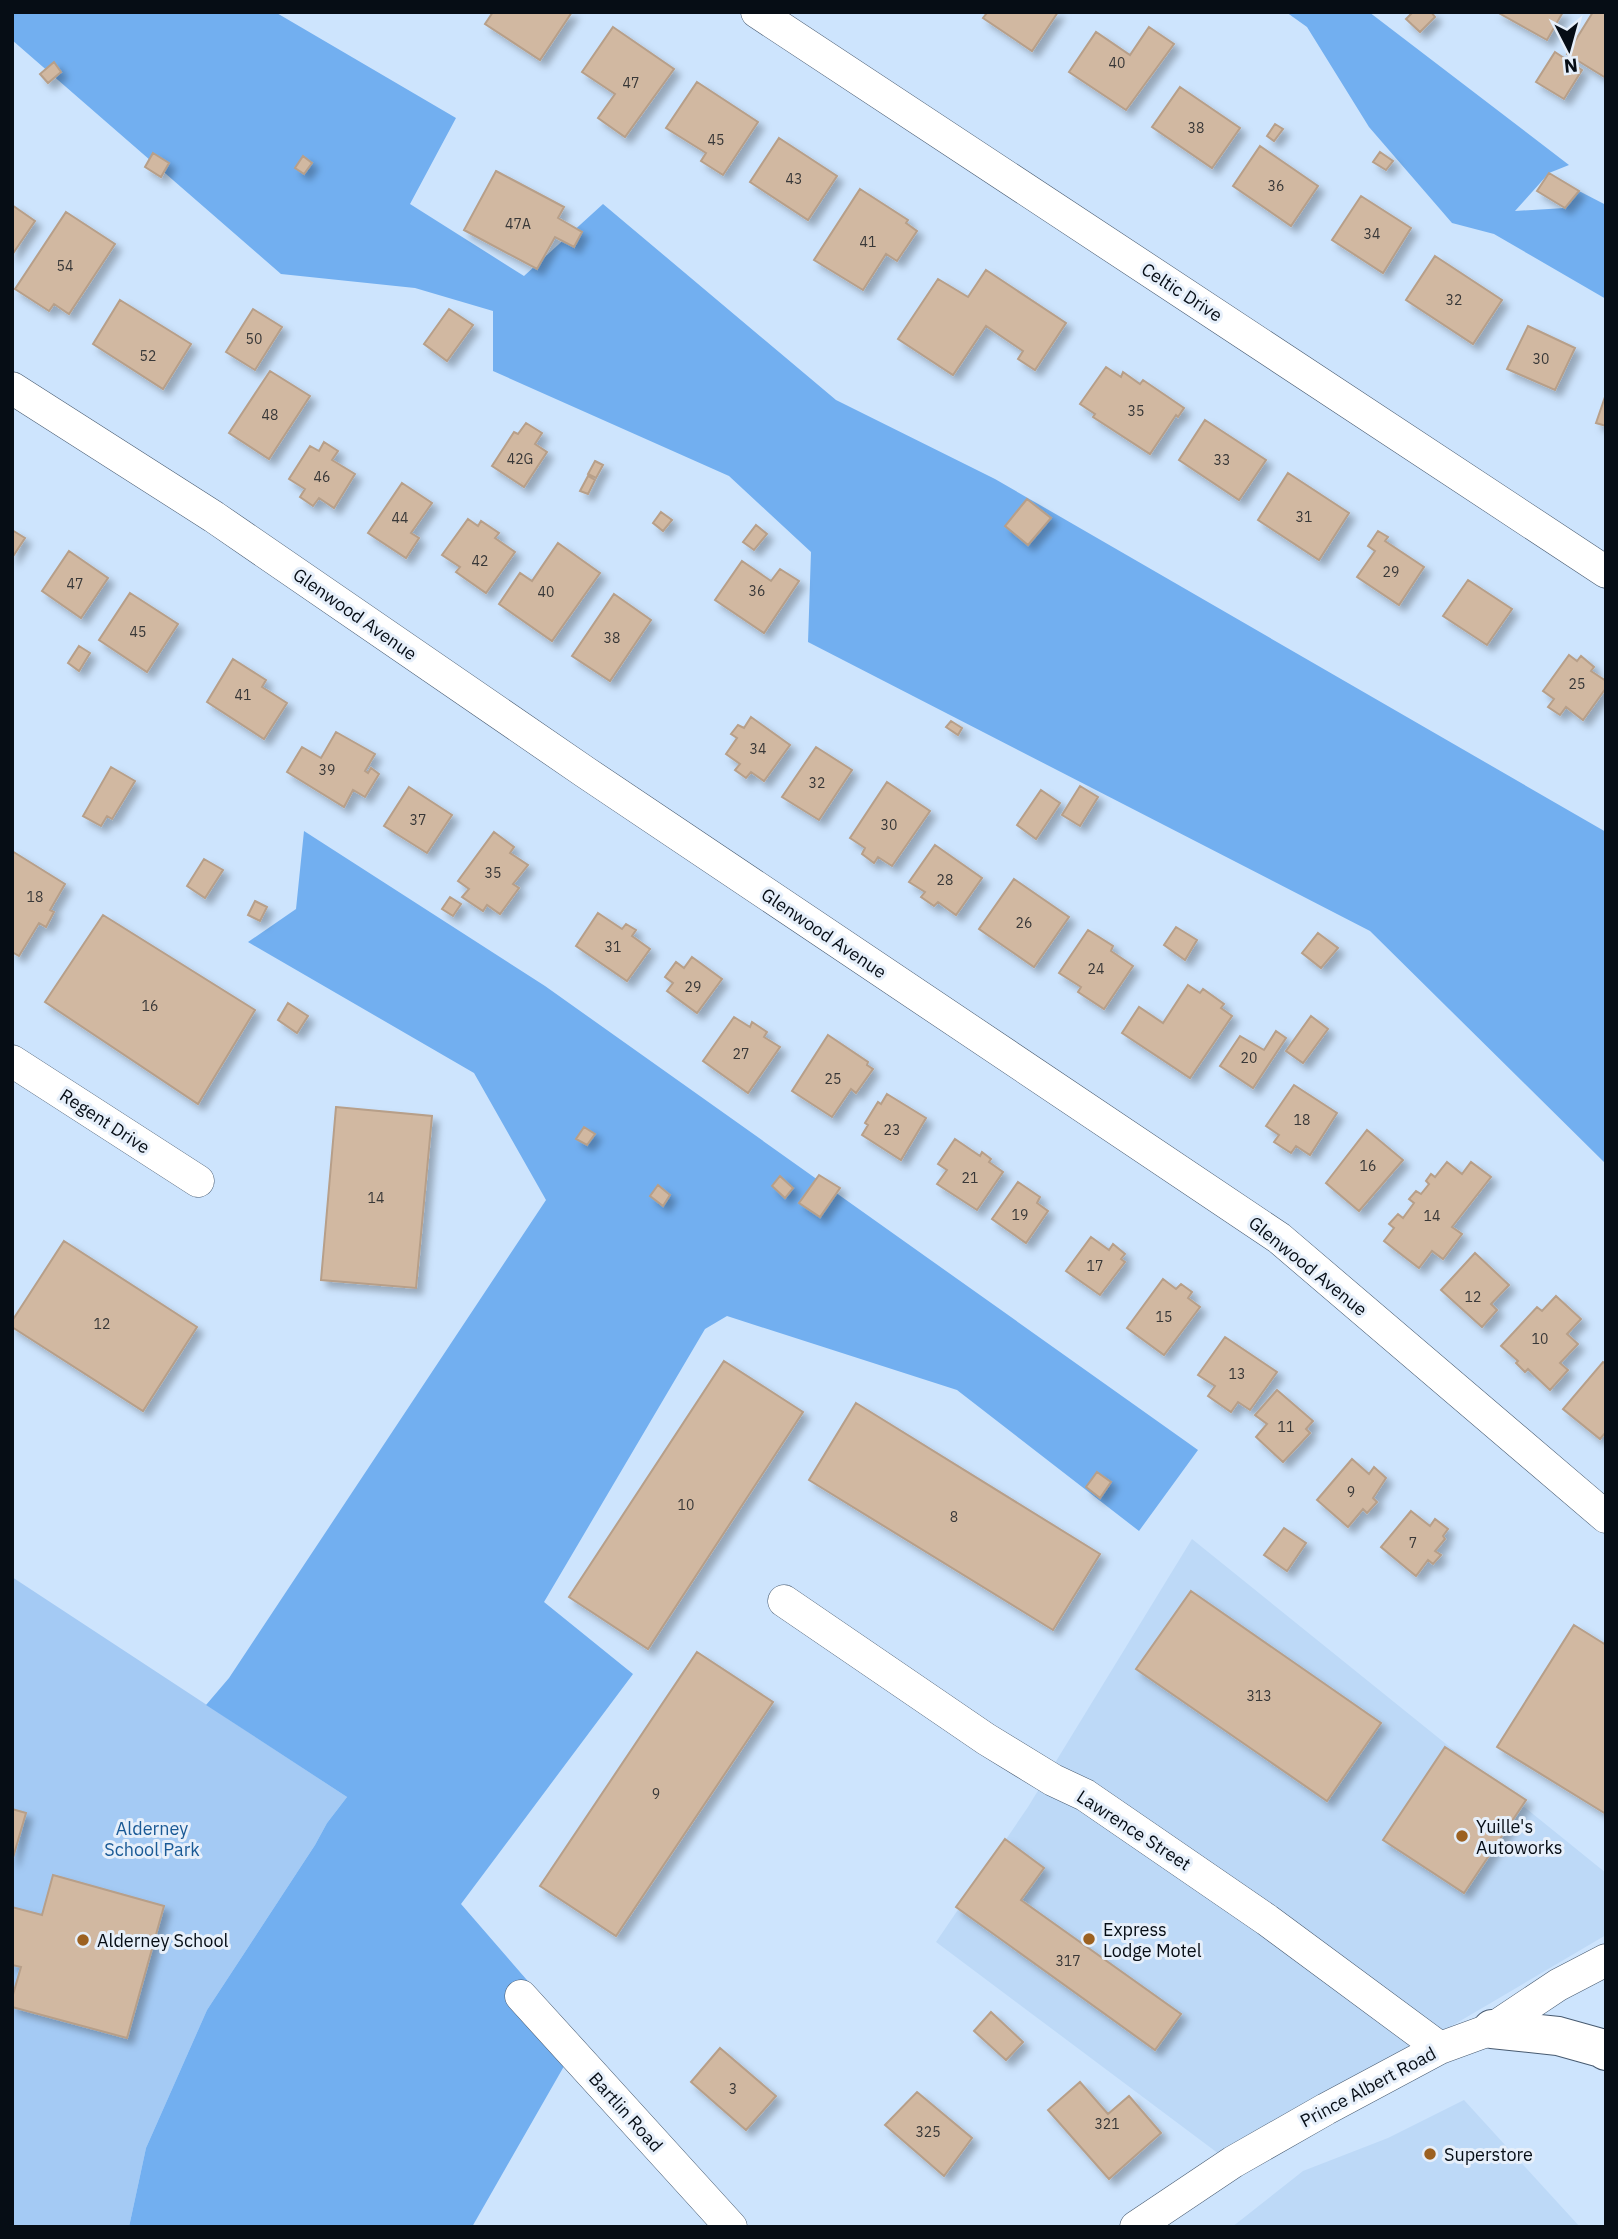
<svg xmlns="http://www.w3.org/2000/svg" width="1618" height="2239" viewBox="0 0 1618 2239" font-family="'IBM Plex Sans',sans-serif">
<style>
.built{fill:#bdd9f7}
.green{fill:#a4caf4}
.forest{fill:#72aff0}
.building{fill:#d1b8a1;stroke:#b79f89;stroke-width:2;filter:url(#shadow)}
.lines{fill:none;stroke-linecap:round;stroke-linejoin:round}
.minor-casing{stroke:#475a70;stroke-width:33}
.secondary-casing{stroke:#475a70;stroke-width:40}
.minor{stroke:#fff;stroke-width:32}
.secondary{stroke:#fff;stroke-width:38}
.poi-dot{fill:#9c6121;stroke:#e6effa;stroke-width:2.5}
.labels{text-anchor:middle;dominant-baseline:central;stroke-width:6;stroke-linejoin:round;paint-order:stroke}
.number-label{font-size:14px;fill:#393838}
.street-label{font-size:18px;fill:#060d15;stroke:#e6effa}
.poi-label{font-size:18px;fill:#060d15;stroke:#e6effa;text-anchor:start}
.park-label{font-size:18px;fill:#195995;stroke:#e6effa}
</style>
<defs>
<filter id="shadow"><feDropShadow dx="6" dy="6" stdDeviation="3.5" flood-color="#0004"/></filter>
</defs>
<rect width="100%" height="100%" fill="#cde4fd"/>
<!-- built -->
<path class="built" d="M1192,1539L1606,1873V1935L1309,2110L1235,2166L936,1942L1028,1807Z
M1464,2100L1580,2227H1232L1303,2171L1388,2138Z"/>
<!-- green -->
<path class="green" d="M12,1577L347,1797L327,1823L315,1845L207,2010L146,2148L129,2227H12Z"/>
<!-- forest -->
<path class="forest" d="M12,12H275L456,118L410,204L524,276L603,204L836,400L995,479L1606,832V1164L1370,931L808,642L811,552L729,476L493,371V311L415,288L281,274L12,40Z
M1286,12H1369L1569,165L1549,173L1515,211L1565,208L1579,191L1606,205V299L1494,234L1452,223L1369,127L1307,27Z
M304,831L545,986L1198,1450L1139,1531L957,1390L727,1316L705,1329L544,1602L633,1674L461,1904L579,2040L472,2227H129L146,2148L207,2010L315,1845L327,1823L347,1797L206,1705L229,1678L546,1200L474,1073L248,942L296,909Z"/>
<!-- building -->
<path class="building" d="M493,12H572L540,60L485,24Z
M984,12H1058L1032,51L983,18L986,14Z
M1413,12H1431L1435,17L1420,32L1406,19Z
M1497,12H1563L1547,40Z
M1593,12H1606V78L1567,54Z
M613,27L674,69L625,137L598,118L615,94L582,72Z
M1149,27L1174,44L1126,110L1069,72L1096,32L1130,55Z
M1555,52L1582,70L1564,99L1536,82Z
M54,62L61,72L48,83L40,74Z
M697,82L758,122L723,175L701,161L706,153L666,128Z
M1180,87L1240,128L1212,168L1152,127Z
M1275,124L1283,129L1274,141L1267,136Z
M779,138L837,176L808,220L750,182Z
M1260,146L1318,186L1291,226L1233,186Z
M1380,152L1393,161L1386,170L1373,162Z
M153,153L169,163L161,177L145,167Z
M303,156L312,163L304,174L295,168Z
M496,171L564,207L558,218L582,232L574,247L555,237L537,269L464,230Z
M1549,173L1579,191L1565,208L1537,191Z
M860,189L908,220L906,223L917,231L897,261L886,254L863,290L814,260Z
M1361,196L1411,228L1383,273L1332,240Z
M12,205L35,221L12,255Z
M66,212L115,244L69,314L54,304L49,311L15,289Z
M1435,256L1502,300L1473,344L1406,300Z
M986,270L1066,323L1035,370L1018,359L1023,351L986,326L953,375L898,339L938,279L968,297Z
M120,300L191,344L163,389L93,344Z
M253,309L282,327L255,370L226,352Z
M449,309L473,325L447,361L424,344Z
M1528,326L1575,348L1555,390L1507,369Z
M1106,367L1121,377L1123,372L1140,384L1143,380L1184,408L1178,417L1176,415L1150,454L1093,417L1095,414L1080,404Z
M270,371L310,396L269,459L229,433Z
M1606,394V426L1596,423Z
M1205,420L1266,460L1239,500L1179,460Z
M526,423L542,433L535,444L547,452L524,487L492,466L514,432L518,434Z
M324,442L338,451L332,460L355,474L334,508L319,498L313,506L300,497L305,489L289,479L310,446L319,451Z
M595,461L603,465L596,478L588,474Z
M1288,473L1349,513L1319,560L1258,520Z
M588,476L595,480L588,494L580,491Z
M402,483L432,503L411,533L419,538L406,558L368,533Z
M1027,499L1051,518L1028,545L1005,526Z
M661,512L672,520L663,531L653,523Z
M468,519L478,526L481,521L499,533L495,538L515,552L486,593L456,572L460,567L442,555Z
M756,525L767,534L754,550L743,542Z
M12,530L25,538L12,558Z
M1378,531L1388,537L1385,541L1424,567L1399,605L1357,577L1375,551L1368,546Z
M558,543L600,573L552,641L499,604L520,573L532,581Z
M69,551L108,578L81,618L42,591Z
M742,561L771,581L780,569L799,581L764,633L715,600Z
M1468,580L1512,609L1487,645L1443,616Z
M130,593L178,624L147,672L99,640Z
M614,594L651,620L610,681L572,656Z
M79,646L90,653L79,671L68,663Z
M1569,655L1577,661L1581,656L1594,667L1591,671L1606,681V688L1583,720L1566,707L1560,715L1548,707L1554,699L1543,691Z
M233,659L266,680L262,687L287,703L264,739L207,702Z
M751,717L790,745L764,781L751,772L746,778L735,770L740,764L726,754L737,738L731,734L738,725L744,728Z
M951,721L962,728L958,735L946,727Z
M336,732L375,754L365,771L368,773L371,768L379,774L365,797L353,790L344,807L287,772L302,747L321,758Z
M816,747L852,770L819,820L782,797Z
M111,767L135,781L112,819L107,816L101,826L83,816Z
M887,782L930,811L892,866L878,857L874,863L862,854L865,848L850,838Z
M1080,786L1098,797L1080,826L1062,815Z
M409,787L452,815L427,853L384,826Z
M1041,790L1060,803L1036,839L1017,825Z
M494,832L514,847L510,853L528,865L513,884L519,888L500,914L487,905L483,911L462,897L469,889L458,881Z
M935,845L982,878L956,915L938,902L934,906L921,897L925,892L909,882Z
M12,851L65,884L50,910L54,912L46,927L39,923L19,956L12,952Z
M204,859L223,870L205,898L187,886Z
M1014,879L1069,917L1034,967L979,929Z
M450,897L461,904L453,916L442,909Z
M255,901L267,907L260,921L248,915Z
M598,913L622,929L626,924L636,930L632,936L650,949L627,981L576,946Z
M103,915L255,1010L198,1104L45,1002Z
M1176,927L1197,940L1185,960L1164,945Z
M1088,930L1113,946L1111,951L1133,966L1104,1009L1078,992L1081,987L1059,973Z
M1318,933L1338,948L1321,968L1302,953Z
M692,957L722,979L697,1013L667,991L673,983L665,977L676,962L684,968Z
M1188,985L1200,993L1203,989L1224,1004L1221,1008L1232,1016L1190,1078L1122,1033L1139,1007L1163,1023Z
M288,1003L308,1016L297,1033L278,1020Z
M1311,1016L1328,1029L1303,1063L1286,1051Z
M734,1017L750,1027L752,1022L767,1032L764,1037L780,1047L748,1093L703,1061Z
M1276,1031L1286,1038L1253,1088L1220,1066L1240,1036L1264,1050Z
M828,1035L868,1062L867,1065L873,1069L856,1093L851,1089L832,1117L792,1091Z
M1294,1085L1337,1113L1310,1155L1296,1146L1291,1153L1274,1142L1279,1135L1266,1126Z
M887,1094L926,1118L901,1160L862,1135L868,1125L865,1123L878,1102L881,1104Z
M336,1107L432,1116L416,1288L321,1280Z
M584,1127L595,1134L587,1145L576,1139Z
M1367,1130L1403,1160L1359,1211L1326,1183Z
M955,1139L980,1156L982,1152L991,1159L989,1162L1003,1172L977,1210L937,1184L947,1170L938,1164Z
M1447,1162L1462,1174L1471,1162L1491,1177L1452,1227L1462,1234L1443,1259L1432,1251L1419,1268L1384,1241L1394,1228L1389,1224L1398,1214L1403,1218L1414,1203L1409,1199L1416,1191L1421,1194L1429,1184L1426,1181L1431,1174L1435,1177Z
M819,1175L840,1188L820,1217L799,1203Z
M780,1176L793,1188L785,1198L772,1186Z
M1018,1182L1040,1197L1037,1203L1048,1211L1026,1243L992,1219Z
M658,1185L670,1195L663,1206L650,1196Z
M1091,1237L1109,1250L1113,1244L1125,1254L1121,1259L1125,1262L1100,1295L1066,1271Z
M64,1241L197,1327L143,1411L12,1327V1321Z
M1475,1253L1509,1285L1491,1304L1497,1310L1482,1327L1441,1290Z
M1163,1279L1176,1289L1181,1284L1192,1292L1188,1298L1200,1307L1164,1355L1127,1328Z
M1556,1296L1581,1319L1567,1334L1578,1344L1560,1363L1568,1370L1550,1390L1528,1369L1525,1372L1516,1363L1518,1361L1501,1346L1537,1307L1542,1311Z
M1225,1337L1277,1372L1250,1410L1238,1402L1231,1412L1208,1396L1215,1386L1198,1375Z
M724,1361L803,1412L648,1649L569,1597Z
M1603,1362L1606,1364V1432L1600,1439L1563,1409Z
M1277,1390L1313,1421L1306,1429L1310,1433L1283,1462L1256,1437L1267,1424L1255,1415Z
M856,1403L1100,1554L1053,1630L809,1480Z
M1352,1459L1369,1474L1374,1467L1386,1478L1373,1498L1377,1502L1367,1513L1363,1509L1348,1527L1317,1500Z
M1097,1472L1111,1482L1100,1498L1086,1487Z
M1411,1511L1430,1526L1435,1519L1448,1529L1443,1536L1445,1539L1435,1551L1441,1555L1433,1564L1428,1560L1416,1576L1381,1547Z
M1284,1528L1306,1543L1287,1571L1264,1555Z
M1191,1591L1381,1723L1327,1801L1136,1669Z
M1574,1625L1606,1645V1814L1497,1747Z
M697,1652L773,1702L616,1936L540,1886Z
M1445,1747L1526,1800L1464,1893L1383,1840Z
M12,1809L26,1813L12,1861Z
M1005,1839L1044,1868L1021,1900L1181,2014L1155,2050L956,1907Z
M53,1875L164,1906L127,2038L12,2007V1998L21,1967L12,1965V1907L42,1915Z
M991,2012L1023,2042L1006,2060L974,2031Z
M720,2048L776,2096L746,2130L691,2082Z
M1080,2082L1108,2114L1129,2096L1161,2133L1109,2179L1048,2110Z
M917,2092L972,2138L944,2176L885,2125Z"/>
<g class="lines">
<!-- minor casing -->
<g class="minor-casing">
<path id="minor" d="M757,12L1606,572
M12,388L214,517L585,772L1279,1238L1606,1517
M12,1061L198,1181
M784,1601L986,1739L1053,1780L1085,1795L1267,1920L1440,2048
M521,1996L731,2227
M1136,2227L1233,2162L1326,2109L1440,2048L1492,2029L1558,1985L1606,1960"/>
</g>
<!-- secondary casing -->
<g class="secondary-casing">
<path id="secondary" d="M1492,2029L1558,2036L1601,2048L1606,2051"/>
</g>
<!-- minor -->
<use href="#minor" class="minor"/>
<!-- secondary -->
<use href="#secondary" class="secondary"/>
</g>
<!-- markers -->
<g class="poi-dot">
<circle cx="1462" cy="1836" r="7"/>
<circle cx="1089" cy="1939" r="7"/>
<circle cx="83" cy="1940" r="7"/>
<circle cx="1430" cy="2154" r="7"/>
</g>
<g class="labels">
<!-- number labels -->
<g class="number-label">
<text x="1117" y="63">40</text>
<text x="631" y="83">47</text>
<text x="1196" y="128">38</text>
<text x="716" y="140">45</text>
<text x="794" y="179">43</text>
<text x="1276" y="186">36</text>
<text x="518" y="224">47A</text>
<text x="1372" y="234">34</text>
<text x="868" y="242">41</text>
<text x="65" y="266">54</text>
<text x="1454" y="300">32</text>
<text x="254" y="339">50</text>
<text x="148" y="356">52</text>
<text x="1541" y="359">30</text>
<text x="1136" y="411">35</text>
<text x="270" y="415">48</text>
<text x="520" y="459">42G</text>
<text x="1222" y="460">33</text>
<text x="322" y="477">46</text>
<text x="1304" y="517">31</text>
<text x="400" y="518">44</text>
<text x="480" y="561">42</text>
<text x="1391" y="572">29</text>
<text x="75" y="584">47</text>
<text x="757" y="591">36</text>
<text x="546" y="592">40</text>
<text x="138" y="632">45</text>
<text x="612" y="638">38</text>
<text x="1577" y="684">25</text>
<text x="243" y="695">41</text>
<text x="758" y="749">34</text>
<text x="327" y="770">39</text>
<text x="817" y="783">32</text>
<text x="418" y="820">37</text>
<text x="889" y="825">30</text>
<text x="493" y="873">35</text>
<text x="945" y="880">28</text>
<text x="35" y="897">18</text>
<text x="1024" y="923">26</text>
<text x="613" y="947">31</text>
<text x="1096" y="969">24</text>
<text x="693" y="987">29</text>
<text x="150" y="1006">16</text>
<text x="741" y="1054">27</text>
<text x="1249" y="1058">20</text>
<text x="833" y="1079">25</text>
<text x="1302" y="1120">18</text>
<text x="892" y="1130">23</text>
<text x="1368" y="1166">16</text>
<text x="970" y="1178">21</text>
<text x="376" y="1198">14</text>
<text x="1020" y="1215">19</text>
<text x="1432" y="1216">14</text>
<text x="1095" y="1266">17</text>
<text x="1473" y="1297">12</text>
<text x="1164" y="1317">15</text>
<text x="102" y="1324">12</text>
<text x="1540" y="1339">10</text>
<text x="1237" y="1374">13</text>
<text x="1286" y="1427">11</text>
<text x="1351" y="1492">9</text>
<text x="686" y="1505">10</text>
<text x="954" y="1517">8</text>
<text x="1413" y="1543">7</text>
<text x="1259" y="1696">313</text>
<text x="656" y="1794">9</text>
<text x="1068" y="1961">317</text>
<text x="733" y="2089">3</text>
<text x="1107" y="2124">321</text>
<text x="928" y="2132">325</text>
</g>
<!-- street labels -->
<g class="street-label">
<text transform="translate(1182 292) rotate(33)">Celtic Drive</text>
<text transform="translate(355 614) rotate(35)">Glenwood Avenue</text>
<text transform="translate(824 933) rotate(34)">Glenwood Avenue</text>
<text transform="translate(105 1121) rotate(33)">Regent Drive</text>
<text transform="translate(1308 1266) rotate(39)">Glenwood Avenue</text>
<text transform="translate(1134 1830) rotate(33)">Lawrence Street</text>
<text transform="translate(1368 2087) rotate(-28)">Prince Albert Road</text>
<text transform="translate(626 2112) rotate(48)">Bartlin Road</text>
</g>
<!-- poi labels -->
<g class="poi-label">
<text x="1476" y="1826">Yuille's<tspan x="1476" dy="21">Autoworks</tspan></text>
<text x="1103" y="1929">Express<tspan x="1103" dy="21">Lodge Motel</tspan></text>
<text x="97" y="1940">Alderney School</text>
<text x="1444" y="2154">Superstore</text>
</g>
<!-- park labels -->
<g class="park-label">
<text x="152" y="1828">Alderney<tspan x="152" dy="21">School Park</tspan></text>
</g>
</g>
<!-- border -->
<rect width="1618" height="2239" fill="none" stroke="#060d15" stroke-width="28"/>
<!-- north arrow -->
<g transform="translate(1569 49) rotate(174)" stroke="#e6effa" stroke-width="5" paint-order="stroke">
<path d="M0-5L12 26L0 18L-12 26Z" fill="#060d15"/>
<text y="-10" font-size="19" font-weight="bold" text-anchor="middle" fill="#060d15">N</text>
</g>
</svg>
